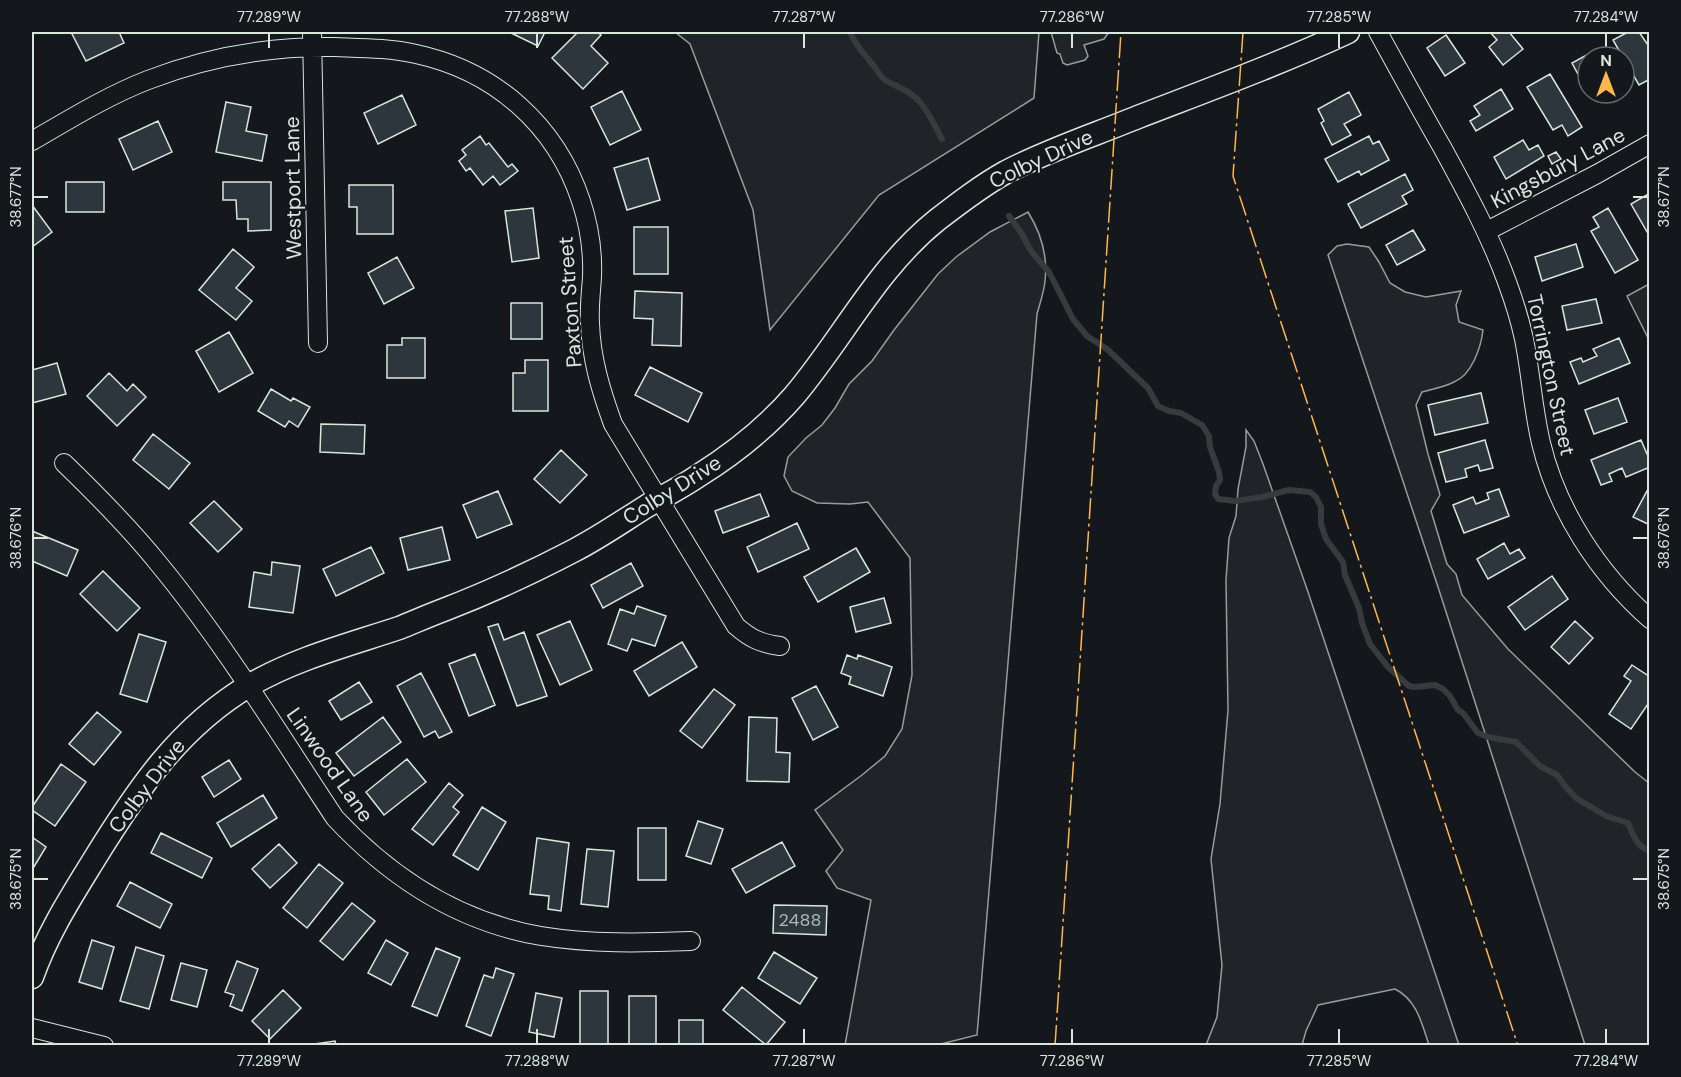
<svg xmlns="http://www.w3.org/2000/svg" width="1681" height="1077" viewBox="0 0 1681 1077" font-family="'DM Sans',sans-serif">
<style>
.green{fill:#202428;stroke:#939e99;stroke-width:1.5}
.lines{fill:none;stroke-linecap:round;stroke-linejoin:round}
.stream{stroke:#363b3e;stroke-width:6}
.building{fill:#2c363c;stroke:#d8e6dc;stroke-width:1.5}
.minor-casing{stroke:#d8e6dc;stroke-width:20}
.tertiary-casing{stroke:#d8e6dc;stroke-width:25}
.minor{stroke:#14181c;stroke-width:18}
.tertiary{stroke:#14181c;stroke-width:22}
.power{stroke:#ffb74d;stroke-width:1.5;stroke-dasharray:21 4.5 3 4.5;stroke-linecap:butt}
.ticks{fill:none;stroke:#d8e6dc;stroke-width:2}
.labels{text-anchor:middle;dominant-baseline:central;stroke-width:4.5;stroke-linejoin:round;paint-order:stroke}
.number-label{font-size:18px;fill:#adbab4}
.street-label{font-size:21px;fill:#d8e6dc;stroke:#14181c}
.neatline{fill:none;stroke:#d8e6dc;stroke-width:2}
.ticks-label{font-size:15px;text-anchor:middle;fill:#d8e6dc}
</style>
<rect width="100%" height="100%" fill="#14181c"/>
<!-- green -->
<path class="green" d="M675,32H1039L1034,98L879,195L770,330L753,210L690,44Z
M1051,32H1109L1104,39L1084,45L1088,56L1085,60L1067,65L1063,63L1060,54L1057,53Z
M1028,212C1041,233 1048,256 1045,281C1044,292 1040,303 1037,314L977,1035L937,1045H845L871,900L837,888L826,871L843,850L815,810L862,775L885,756L902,729L912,675L910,558L868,502L850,504L817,503L792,491L784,476L788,457L806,438L822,425L835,408L849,384L872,361L894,330L938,274L956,257L990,232Z
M1347,244L1369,247L1379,262L1390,283L1405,292L1426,297L1461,291L1456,305L1459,322L1483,330C1481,347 1472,375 1454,382C1444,387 1433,389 1422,392L1416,405L1428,454L1440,495L1431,511L1447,564L1456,574L1462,595L1508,649L1635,772L1649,783V1045H1585L1439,590L1328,255L1337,246Z
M1649,284V340L1627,296Z
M1246,430L1254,441L1263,464L1307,589L1459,1045H1429C1422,1024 1417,1000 1395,989L1318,1005L1306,1031L1302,1045H1206L1217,1017L1222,965L1211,859L1220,804L1228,710L1226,580L1229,538L1236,516L1238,489L1246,447Z"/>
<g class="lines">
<!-- stream -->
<path class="stream" d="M850,32C855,45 865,55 874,66C878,71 880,77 885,80C897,87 908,90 917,99C929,111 934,125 942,139
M1009,216L1022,234L1031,251L1049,272L1073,319L1087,336L1107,349L1148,388L1158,406L1169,411L1181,413L1202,425L1209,436L1210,447L1219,472L1220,480L1216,486L1215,494L1218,499L1235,501L1262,497L1289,490L1310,492L1316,497L1321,507V524L1326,539L1343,562L1345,575L1359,608L1362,623L1370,644L1388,667L1409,686L1415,687L1435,685L1443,689L1450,696L1458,710L1463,713L1478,733L1488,737L1516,742L1540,766L1557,775L1565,786L1576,798L1606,816L1628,823C1634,836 1635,845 1650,851"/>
</g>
<!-- building -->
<path class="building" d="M71,32H119L124,43L86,61Z
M509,32H545L538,46Z
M578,32H597L601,35L591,46L608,63L583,89L552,58Z
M1490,32H1509L1523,49L1503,65L1489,47L1497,40Z
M1628,32H1639L1650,48V79L1639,85L1613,40Z
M1446,35L1465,63L1445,76L1427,48Z
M1592,52L1595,57H1588L1587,91L1572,63Z
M1550,74L1582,127L1568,136L1562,125L1553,130L1527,87Z
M1501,89L1513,109L1476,131L1470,121L1480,115L1474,106Z
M622,91L641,130L610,145L591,107Z
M1349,92L1361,115L1344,124L1351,135L1332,145L1321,123L1324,121L1318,109Z
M402,95L416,125L378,144L364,113Z
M226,102L251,107L246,131L267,135L262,161L216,152Z
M158,121L172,152L133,170L119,139Z
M480,136L486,145L489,143L508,167L512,164L518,171L500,185L493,176L483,185L470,168L466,171L459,161L466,155L462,150Z
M1369,136L1373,144L1379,141L1389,160L1361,175L1359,171L1338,182L1325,159Z
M1523,140L1529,150L1538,145L1544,156L1506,179L1494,157Z
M1556,152L1561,159L1552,164L1548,156Z
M648,158L660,200L627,210L614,168Z
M1405,174L1413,190L1402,196L1407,204L1361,228L1348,204Z
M66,182H104V212H66Z
M223,182H271V230L248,231V219H237L236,200H223Z
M349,185H393V234H357V207H349Z
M1650,193V237L1631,204Z
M32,205L52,232L32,247Z
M533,208L539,258L512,262L505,211Z
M1608,208L1638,260L1615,273L1591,231L1599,227L1593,217Z
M634,227H668V274H634Z
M1413,230L1425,250L1397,265L1386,245Z
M1576,244L1583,267L1542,281L1535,257Z
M233,249L254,267L236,288L252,301L236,320L199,290Z
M397,257L414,288L384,304L368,273Z
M635,291L682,293L681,346L652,345L653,319L634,318Z
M1596,299L1602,323L1567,330L1562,306Z
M511,303H542V339H511Z
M229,332L253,373L219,392L196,351Z
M402,338H425V378H387V345H402Z
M1619,338L1630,363L1579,384L1570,362L1581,358L1583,362L1597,356L1593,349Z
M525,360H548V411H513V373H525Z
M57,363L66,394L32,403V370Z
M650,367L702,393L688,422L635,395Z
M109,373L127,391L133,384L146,397L117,426L87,396Z
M271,389L291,401L293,398L310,407L298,427L289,421L285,427L258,411Z
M1481,393L1488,423L1435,435L1428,405Z
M1618,398L1627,422L1594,434L1585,410Z
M321,424L365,425L364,454L320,452Z
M153,434L190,463L169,489L133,460Z
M1485,440L1493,468L1480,471L1478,465L1465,469L1467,477L1446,482L1438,453Z
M1641,440L1650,461V467L1626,477L1622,468L1609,474L1612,481L1601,485L1591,460Z
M561,450L587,475L560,503L534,479Z
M1499,489L1509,516L1464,533L1453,505L1473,497L1476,504L1489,499L1487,493Z
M498,491L512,524L477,538L463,505Z
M1647,491L1650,492V525L1633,517Z
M760,494L769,516L723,533L715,511Z
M214,501L242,529L218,552L190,523Z
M797,523L809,549L758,572L747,547Z
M442,527L450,560L408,570L400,538Z
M32,531L78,550L67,576L32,561Z
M1504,543L1510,554L1519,549L1525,558L1488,579L1477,559Z
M371,547L384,573L336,596L323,569Z
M856,548L870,572L818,602L804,577Z
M272,562L300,566L293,613L249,607L254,572L271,575Z
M631,563L643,586L603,608L591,585Z
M103,571L140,608L117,631L80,594Z
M1552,576L1568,599L1525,630L1508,607Z
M884,598L891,623L856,632L850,607Z
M637,606L666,616L655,646L632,639L627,651L608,644L620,609L634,614Z
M570,621L592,670L560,685L537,635Z
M1575,621L1593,638L1569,664L1551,647Z
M498,624L504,640L524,632L547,696L517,706L488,627Z
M139,634L166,642L147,702L120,694Z
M682,642L697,667L649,696L634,671Z
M475,654L495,705L469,716L449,664Z
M847,655L857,659L858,655L892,667L883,696L849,684L851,677L841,673Z
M1632,665L1650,677V701L1631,729L1609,714L1631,681L1624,676Z
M421,673L452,732L439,738L435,731L424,737L397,686Z
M359,682L372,702L341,720L329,701Z
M816,686L838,727L813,740L792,698Z
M714,689L735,705L702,748L680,731Z
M97,712L121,732L94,765L69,744Z
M383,717L401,742L354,776L336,753Z
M749,717L777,718L776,752L790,753L789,782L747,781Z
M407,759L426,782L384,815L366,792Z
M229,760L241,779L214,797L202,777Z
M61,764L86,782L55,826L32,810V807Z
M449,783L463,795L453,807L459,812L433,845L412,829Z
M263,795L277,818L231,847L217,823Z
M482,807L506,822L478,870L453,855Z
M698,821L723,829L711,864L686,856Z
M638,828H666V880H638Z
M161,833L212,858L202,878L151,853Z
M32,837L46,847L32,870Z
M537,838L569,843L561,911L548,909L549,896L530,894Z
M782,842L795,866L746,893L732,869Z
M279,844L297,863L270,888L252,869Z
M587,849L614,851L608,907L581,904Z
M319,864L343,883L307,928L283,908Z
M130,882L172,904L160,928L117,906Z
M352,903L375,921L343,960L320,941Z
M774,905L827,906L826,935L773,933Z
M92,940L114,947L102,989L79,982Z
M386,940L408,953L391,985L368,973Z
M136,947L164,956L149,1009L120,1001Z
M436,948L460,958L437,1016L412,1006Z
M774,952L817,978L800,1004L758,978Z
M237,961L258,969L242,1011L230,1006L234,995L225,992Z
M181,963L207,970L197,1007L171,1000Z
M496,968L514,974L491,1036L466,1026L484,975L493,978Z
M742,987L785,1022L766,1045L723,1010Z
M283,990L301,1008L270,1039L252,1021Z
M580,991H608V1046H580Z
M536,993L562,998L554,1037L529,1032Z
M629,996H656V1046H629Z
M679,1020H703V1046H679Z
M335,1041L336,1046H300Z"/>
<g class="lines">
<!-- minor casing -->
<g class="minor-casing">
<path id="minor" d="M312,32L318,343
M1378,32C1399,70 1420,109 1442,147C1466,191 1490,235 1507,282C1514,301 1520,320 1524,339C1531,374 1533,409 1541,443C1557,510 1598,573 1650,619
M32,141C70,119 107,96 148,80C207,57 272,46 335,47C362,48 390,48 416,54C495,71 556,125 581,201C589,225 593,252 592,277C591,292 589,308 590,323C591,358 601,391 613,424L736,626C751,639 760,643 780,646
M1487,231L1597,174L1650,144
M64,463C97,495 129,527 158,563C224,643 278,732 335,818C391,878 459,922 541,936C591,944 641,943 691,941
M32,1028L104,1046"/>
</g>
<!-- tertiary casing -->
<g class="tertiary-casing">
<path id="tertiary" d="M32,977C47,934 71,897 95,858C137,790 179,727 250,685C297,658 348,645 399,628C414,622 430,615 446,609C490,592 533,572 575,550C600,537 623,521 647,506C664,496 682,487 698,476C733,454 767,427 794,396C843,338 877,268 937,220C959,203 981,186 1006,172C1048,150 1094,135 1138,117C1208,90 1279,64 1348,32"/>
</g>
<!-- minor -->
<use href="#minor" class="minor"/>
<!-- tertiary -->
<use href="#tertiary" class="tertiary"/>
<!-- power -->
<path class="power" d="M1243,32L1233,176L1518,1046
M1055,1046L1121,32"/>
</g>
<!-- ticks -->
<path class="ticks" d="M269,33V48M537,33V48M804,33V48M1072,33V48M1339,33V48M1606,33V48M33,197H48M1633,197H1648M33,538H48M1633,538H1648M33,879H48M1633,879H1648M269,1029V1044M537,1029V1044M804,1029V1044M1072,1029V1044M1339,1029V1044M1606,1029V1044"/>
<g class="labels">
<!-- number labels -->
<g class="number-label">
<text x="800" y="920">2488</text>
</g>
<!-- street labels -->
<g class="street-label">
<text transform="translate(1041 159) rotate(-25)">Colby Drive</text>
<text transform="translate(1558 168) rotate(-28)">Kingsbury Lane</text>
<text transform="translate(293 188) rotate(-91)">Westport Lane</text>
<text transform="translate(570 302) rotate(-94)">Paxton Street</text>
<text transform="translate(1551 375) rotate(78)">Torrington Street</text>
<text transform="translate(672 490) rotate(-32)">Colby Drive</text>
<text transform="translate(330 765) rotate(55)">Linwood Lane</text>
<text transform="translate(147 786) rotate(-53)">Colby Drive</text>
</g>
</g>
<!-- border -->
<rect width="1681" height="1077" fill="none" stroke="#14181c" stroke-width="66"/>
<!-- north arrow -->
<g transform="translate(1606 75)"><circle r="28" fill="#14181c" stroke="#626a69" stroke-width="1.5"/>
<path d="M0-4.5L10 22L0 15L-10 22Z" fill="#ffb74d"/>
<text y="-9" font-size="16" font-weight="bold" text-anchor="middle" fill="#d8e6dc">N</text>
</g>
<rect x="33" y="33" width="1615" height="1011" class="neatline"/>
<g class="ticks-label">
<text x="269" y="22">77.289°W</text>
<text x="537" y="22">77.288°W</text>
<text x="804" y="22">77.287°W</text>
<text x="1072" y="22">77.286°W</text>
<text x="1339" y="22">77.285°W</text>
<text x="1606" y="22">77.284°W</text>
<text transform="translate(16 197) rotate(-90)" y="5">38.677°N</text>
<text transform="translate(1664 197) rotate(-90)" y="5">38.677°N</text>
<text transform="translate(16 538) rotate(-90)" y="5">38.676°N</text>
<text transform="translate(1664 538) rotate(-90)" y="5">38.676°N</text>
<text transform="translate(16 879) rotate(-90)" y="5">38.675°N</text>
<text transform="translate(1664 879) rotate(-90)" y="5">38.675°N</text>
<text x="269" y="1066">77.289°W</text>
<text x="537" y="1066">77.288°W</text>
<text x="804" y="1066">77.287°W</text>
<text x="1072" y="1066">77.286°W</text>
<text x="1339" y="1066">77.285°W</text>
<text x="1606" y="1066">77.284°W</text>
</g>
</svg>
